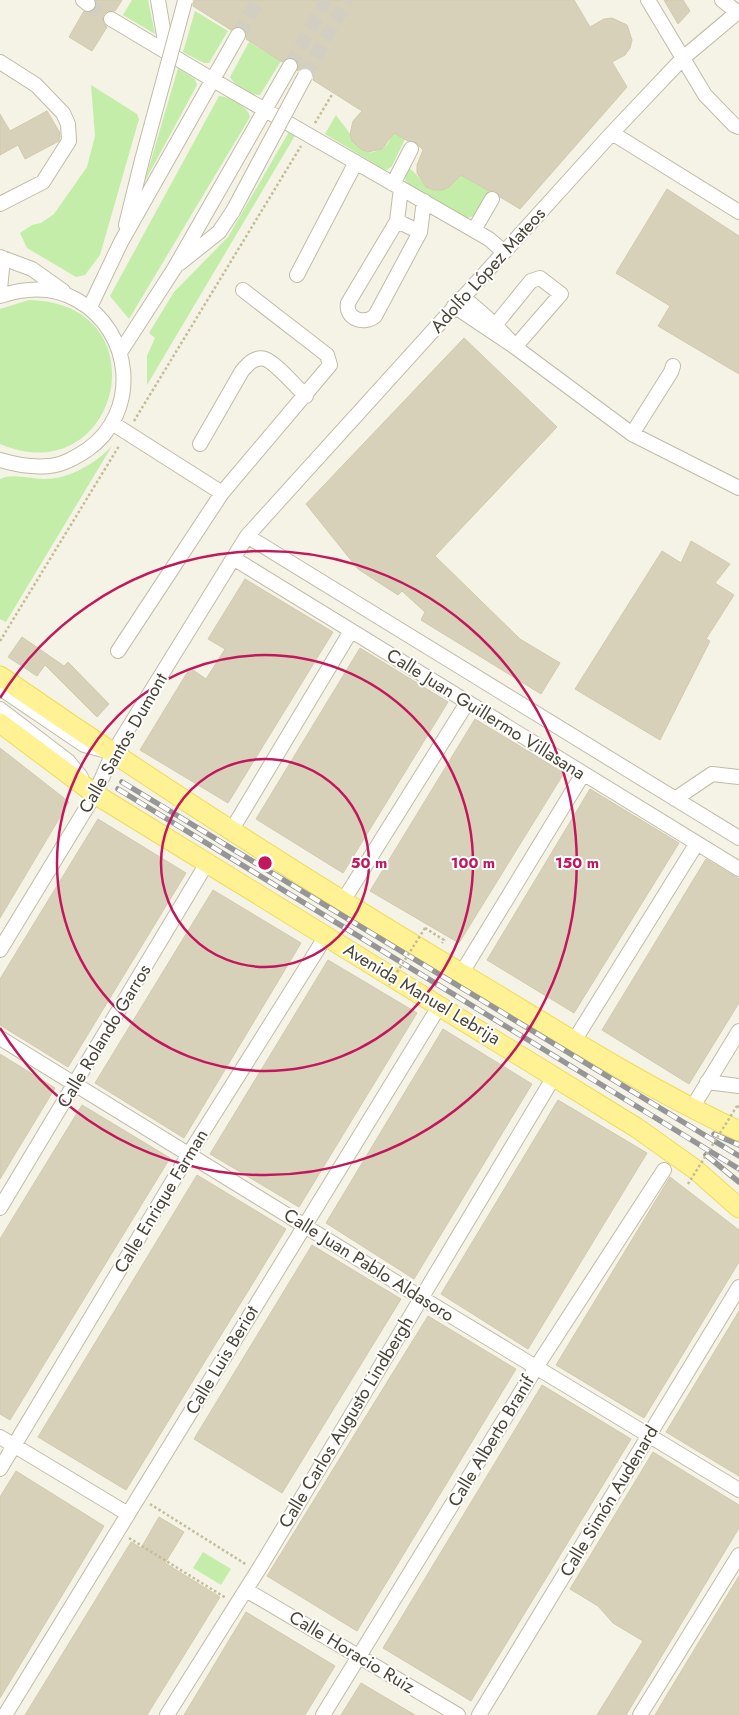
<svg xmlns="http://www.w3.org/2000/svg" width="739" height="1715" viewBox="0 0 739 1715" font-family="Jost,sans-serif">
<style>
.green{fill:#c4edaa}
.building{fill:#d7d1ba;stroke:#d3caac}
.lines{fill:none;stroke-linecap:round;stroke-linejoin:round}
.minor-tunnel{stroke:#d2cfc2;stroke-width:14;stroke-dasharray:14 7;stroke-linecap:butt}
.minor-casing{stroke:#c1bca7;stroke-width:16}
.major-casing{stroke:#f0db58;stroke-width:21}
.path{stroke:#c4bc97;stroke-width:2.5;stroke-dasharray:2.5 2.5;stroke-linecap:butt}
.minor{stroke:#fff;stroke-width:14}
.major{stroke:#fff294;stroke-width:19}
.rail-casing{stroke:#969696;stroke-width:5.5}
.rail{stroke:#fff;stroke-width:4;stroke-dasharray:11;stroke-linecap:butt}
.minor-bridge-casing{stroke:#c1bca7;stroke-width:16;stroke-linecap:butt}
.path-bridge{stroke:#c4bc97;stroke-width:2.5;stroke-dasharray:2.5 2.5;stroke-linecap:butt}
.minor-bridge{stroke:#fff;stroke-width:14}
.ring{fill:none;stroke:#c2185b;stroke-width:2.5}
.labels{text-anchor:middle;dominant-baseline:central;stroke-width:4;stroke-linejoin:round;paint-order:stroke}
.street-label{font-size:18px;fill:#484334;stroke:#fff}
.centre{fill:#c2185b;stroke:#fff;stroke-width:2.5}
.ring-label{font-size:15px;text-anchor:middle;font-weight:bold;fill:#c2185b;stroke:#fff;stroke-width:4;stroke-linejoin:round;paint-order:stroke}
</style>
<rect width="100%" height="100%" fill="#f5f2e6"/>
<!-- green -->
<path class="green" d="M132,0H148L155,34L123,15Z
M195,11L228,31L209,63H204L183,52Z
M249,42L281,61L260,95C251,95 234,85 230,77Z
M178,68L195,79L197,85L145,181Z
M91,85L137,114L139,119L100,255L85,275L76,277L27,248L20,233L32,225L41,223L54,214L87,167L95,136Z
M219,96C228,96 249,107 250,117L129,319L110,296Z
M336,115C340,121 346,128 350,134C357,145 363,158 379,150C387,147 391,140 392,132L405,139L392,166L387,170L383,169L325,134Z
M290,130L296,134L147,385V356L155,338L149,333L174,292L228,237Z
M409,168C425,179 424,197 449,187L458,173L489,191L478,215L467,218L406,184L405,176Z
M29,300C165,303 119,495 0,444V309Z
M112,446L6,622L0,619V479C13,473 29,479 43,479C68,480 96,463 112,446Z
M203,1552L231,1569L221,1585L193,1568Z"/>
<!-- building -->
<path class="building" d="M96,0H122L115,11H107L103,15V23L107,27L92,51L69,37L84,11L91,12L95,9Z
M194,0H574L590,27L604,19L612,18L627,25L632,40L630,48L625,55L612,62L627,87L520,209L500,197L496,191H489L461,175L449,187L442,190H434L426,187L417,173V165L423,150L415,142L408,141L394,133L382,149L368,152L362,150L352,141L350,134L353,121L362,111L313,80L314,75L310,69L304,67L297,71L299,65L295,59L289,57L282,62L246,39L247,34L243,28L237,26L231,30L193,6Z
M664,0H683L690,11L678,24Z
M47,111L60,133L59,141L25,159L18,145L0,155V114L10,131Z
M667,189L739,236V374L658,326L670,306L616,273Z
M464,338L557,427L435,556L520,639L560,663L541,694L421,620L425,612L402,591L398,595L358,569L306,504Z
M691,541L730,564L715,583L734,595L706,639L710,641L660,740L575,689L662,551L681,563Z
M245,579L333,632L228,803L140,750L190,668L206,679L225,649L208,639Z
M22,637L64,666L68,662L109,704L97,717L45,665L37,676L8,657Z
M360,648L448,702L343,873L256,819Z
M475,719L564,773L459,943L370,891Z
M0,748L69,802L0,918Z
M590,789L679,843L574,1013L487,960Z
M98,819L186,873L68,1067L0,1025V979Z
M706,859L739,879V1003L689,1084L602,1030Z
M213,890L301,943L184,1138L95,1083Z
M328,960L417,1013L299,1207L210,1154Z
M443,1029L532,1084L414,1279L326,1223Z
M0,1054L55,1088L0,1179Z
M558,1100L647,1153L528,1349L441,1294Z
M82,1105L170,1158L10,1420L0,1414V1239Z
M197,1175L286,1229L126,1490L38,1437Z
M670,1177L739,1230V1262L644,1418L556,1365Z
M312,1245L401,1299L282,1493L194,1439Z
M739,1311V1476L666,1432Z
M428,1316L516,1369L357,1631L267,1576Z
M542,1385L631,1439L471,1701L383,1648Z
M653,1452L739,1505V1528L626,1715H597L643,1641L613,1623L598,1606L570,1589Z
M16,1471L104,1526L0,1698V1497Z
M159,1517L184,1532L165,1563L220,1597L147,1715H25L131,1542L141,1548Z
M739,1576V1715H655L668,1693Z
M246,1612L335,1666L305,1715H184Z
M361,1683L415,1715H341Z"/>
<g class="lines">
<!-- minor-tunnel -->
<path class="minor-tunnel" d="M88,4L111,19
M238,35L258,0
M290,66L326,0
M305,76L347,0"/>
<!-- minor casing -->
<g class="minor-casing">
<path id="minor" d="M83,0L88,4
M158,0L167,53
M648,0L705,95L734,125L739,127
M722,0L737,12
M111,19L213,80L489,239L504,252
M0,62L36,85L63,113L68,124L69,141L43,182L0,204
M612,133L739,212
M393,184L411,149
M401,188L397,221L348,303C345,319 364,325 375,316L420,232L424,201
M397,221L420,232
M126,225L142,160
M474,230L492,199
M0,257L32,269L63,291
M180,263L219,232L233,211
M297,275L356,162
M0,289L3,258
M0,296C27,287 53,286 77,300C133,331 141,412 87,450C76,457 63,465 49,466C32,468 17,465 0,460
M463,297C482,313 500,328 515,347L561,294L540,278L531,281L496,324L490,330
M454,306L515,347L632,434L739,488
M90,307L121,242L238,35
M121,351L174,269L290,66
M112,423L222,493L330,365L327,355L243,290
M632,434L671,372L673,366
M200,444L242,371C248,364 255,356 265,359C276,363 296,387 306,396
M247,536L739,838
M233,558L739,869
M118,651L222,493
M0,688L84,745L103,750
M0,709L68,761L81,777
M675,799L712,774L739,777
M231,831L351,631
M343,901L467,703
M0,950L95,794L113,753L247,536L612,133L683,58L739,11
M461,974L583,774
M0,1038L420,1297L739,1490
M574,1041L697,843
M707,1082L739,1086
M692,1108L739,1031
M0,1208L207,863
M0,1437L128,1514
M0,1469L189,1154L326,936
M246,1590L458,1715
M5,1715L440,1005
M167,1715L262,1564L555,1075
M323,1715L537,1366L664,1170
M479,1715L739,1287
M640,1715L739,1555"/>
</g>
<!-- major casing -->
<g class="major-casing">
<path id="major" d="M0,676C162,788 327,894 496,994C575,1042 655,1092 739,1131
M0,723L95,794L637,1128L696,1170L739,1208"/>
</g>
<!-- path -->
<path class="path" d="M315,123L333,93
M134,421L301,146
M0,641L119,446
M425,928L444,940L442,943
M737,1106L739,1107
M150,1504L247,1565
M129,1538L226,1598"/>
<!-- minor -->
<use href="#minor" class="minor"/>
<!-- major -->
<use href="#major" class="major"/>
<!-- rail casing -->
<g class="rail-casing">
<path id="rail" d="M122,782L739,1156
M118,789L739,1169
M714,1134L739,1145
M706,1155L739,1182"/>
</g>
<!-- rail -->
<use href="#rail" class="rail"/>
<!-- minor-bridge casing -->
<g class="minor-bridge-casing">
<path id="minor-bridge" d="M142,160L185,1
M233,211L305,76"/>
</g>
<!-- path-bridge -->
<path class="path-bridge" d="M389,985L425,928
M688,1184L737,1106"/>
<!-- minor-bridge -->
<use href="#minor-bridge" class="minor-bridge"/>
</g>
<!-- distance rings -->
<g class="ring">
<circle cx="265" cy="863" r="104"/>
<circle cx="265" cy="863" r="208"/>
<path d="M0 698A312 312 0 1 1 0 1028"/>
</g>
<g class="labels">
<!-- street labels -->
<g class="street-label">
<text transform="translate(488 270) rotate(-48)">Adolfo López Mateos</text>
<text transform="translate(486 714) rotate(32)">Calle Juan Guillermo Villasana</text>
<text transform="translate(123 743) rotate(-60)">Calle Santos Dumont</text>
<text transform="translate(422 994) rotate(31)">Avenida Manuel Lebrija</text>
<text transform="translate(104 1036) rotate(-59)">Calle Rolando Garros</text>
<text transform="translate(161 1201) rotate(-59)">Calle Enrique Farman</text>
<text transform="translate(369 1265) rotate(32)">Calle Juan Pablo Aldasoro</text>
<text transform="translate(222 1360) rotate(-59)">Calle Luis Beriot</text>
<text transform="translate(346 1422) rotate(-59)">Calle Carlos Augusto Lindbergh</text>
<text transform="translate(491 1441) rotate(-59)">Calle Alberto Branif</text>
<text transform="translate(609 1501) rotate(-59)">Calle Simón Audenard</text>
<text transform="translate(352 1652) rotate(31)">Calle Horacio Ruiz</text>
</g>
</g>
<circle cx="265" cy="863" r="8" class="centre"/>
<g class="ring-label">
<text x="369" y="868">50 m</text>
<text x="473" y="868">100 m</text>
<text x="577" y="868">150 m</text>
</g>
</svg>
